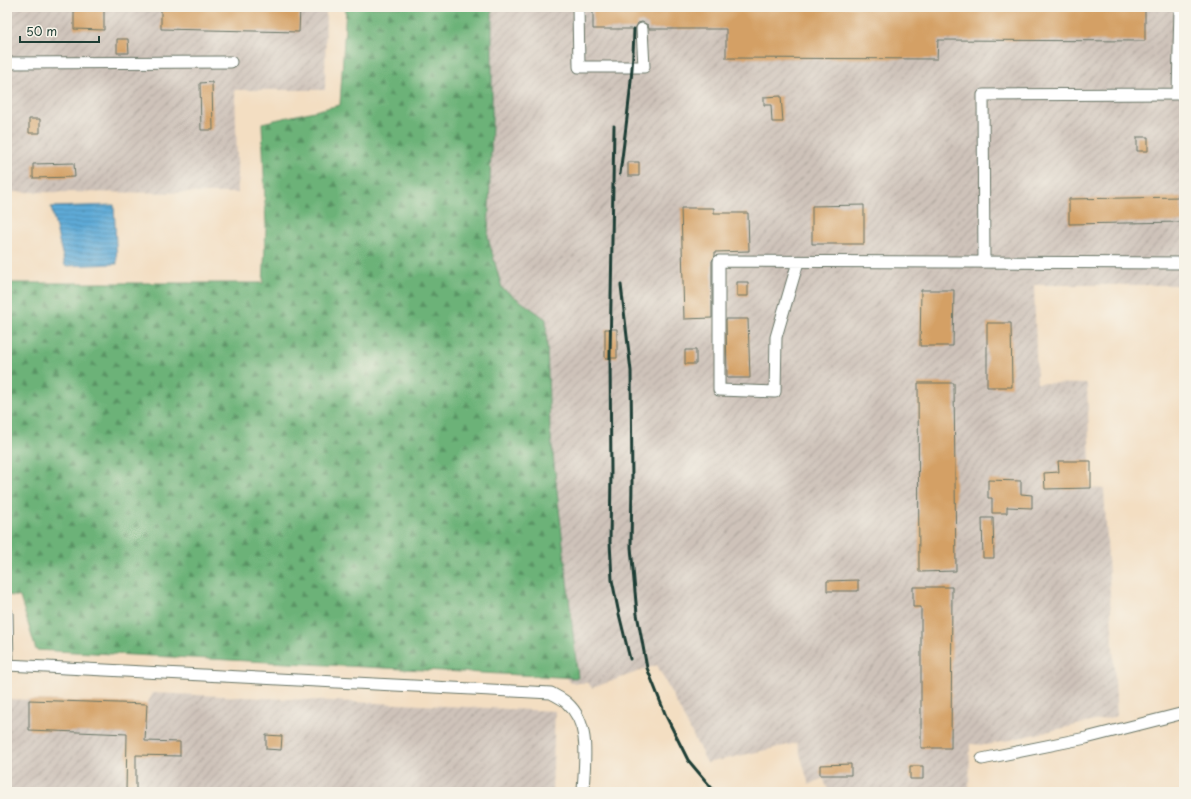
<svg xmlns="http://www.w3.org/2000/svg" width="1191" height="799" viewBox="0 0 1191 799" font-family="'Playpen Sans',sans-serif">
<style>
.industrial{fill:url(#industrial-furrows)}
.forest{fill:url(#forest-firs);stroke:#467856}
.water{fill:url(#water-rules);stroke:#3f7486}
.building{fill:#d4a065}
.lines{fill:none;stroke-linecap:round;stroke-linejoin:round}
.minor-casing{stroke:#697566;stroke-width:13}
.minor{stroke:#fff;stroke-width:11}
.rail{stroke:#1f3d34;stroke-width:3}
</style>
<defs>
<pattern id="industrial-furrows" width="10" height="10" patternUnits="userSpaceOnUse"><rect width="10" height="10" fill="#cec2b9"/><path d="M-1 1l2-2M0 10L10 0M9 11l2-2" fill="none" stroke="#a79f97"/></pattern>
<pattern id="forest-firs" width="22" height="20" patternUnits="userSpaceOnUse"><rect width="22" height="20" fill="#6cb278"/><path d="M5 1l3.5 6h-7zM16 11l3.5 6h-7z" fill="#589263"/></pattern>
<pattern id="water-rules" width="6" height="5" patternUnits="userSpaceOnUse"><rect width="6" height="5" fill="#5faad7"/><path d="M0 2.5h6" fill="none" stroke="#4e8caf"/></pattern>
</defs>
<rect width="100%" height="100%" fill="#f7f3e8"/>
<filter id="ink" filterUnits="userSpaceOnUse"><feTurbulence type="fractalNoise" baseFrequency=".025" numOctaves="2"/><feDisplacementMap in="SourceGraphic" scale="8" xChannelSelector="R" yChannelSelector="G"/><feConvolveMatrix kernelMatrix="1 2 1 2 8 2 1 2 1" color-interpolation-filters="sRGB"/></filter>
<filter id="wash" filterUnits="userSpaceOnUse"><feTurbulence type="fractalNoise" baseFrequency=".012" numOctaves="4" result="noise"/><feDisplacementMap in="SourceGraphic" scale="16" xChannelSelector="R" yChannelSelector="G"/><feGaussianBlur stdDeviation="0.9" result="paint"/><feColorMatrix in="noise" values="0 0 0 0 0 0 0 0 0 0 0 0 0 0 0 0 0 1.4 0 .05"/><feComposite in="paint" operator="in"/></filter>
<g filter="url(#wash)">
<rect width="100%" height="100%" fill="#f3dec2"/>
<!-- industrial -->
<path class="industrial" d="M7,7H326L325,90H235L238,193L7,192Z
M491,7H1184V285H1034L1037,383L1087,384L1091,488L1104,489L1117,716L987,745L970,744L969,792H829L823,778L809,785L797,743L707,763L657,665L592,688L588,683H570L563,671L482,235Z
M153,693L555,711L552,792H7V699L147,704Z"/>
<!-- forest -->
<path class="forest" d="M346,7H492V124L488,238L502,288L546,319L550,428L578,678L36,650L20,597L7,595V283H263L266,228L262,123L340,105Z"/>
<!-- water -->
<path class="water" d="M114,205L117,264L65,266L51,207Z"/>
<g id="blocks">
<!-- building -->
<path class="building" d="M74,7H104V30L74,29Z
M161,7H300L299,32L161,29Z
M593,7H1145V41L938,40L937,59L726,58V29H649L648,25L642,22L638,23L635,29H593Z
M117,39H128L129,53H117Z
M212,82L213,130H201L200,83Z
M781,96L783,122H772L771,105H764V97Z
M29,119H40V133H29Z
M1137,137H1148V151H1137Z
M628,162H639V176H628Z
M74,163L75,177L33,178V164Z
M1181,197L1182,222L1069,224V199Z
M864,205V244H812V206Z
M681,208H714V213H748L749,251L715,252V256L712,261V318L684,319Z
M737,282H748V296H737Z
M921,290H954L953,346H920Z
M726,319H748L750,378H727Z
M987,323H1011L1012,387H987Z
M605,329H617V358H605Z
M685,350H696V364H685Z
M918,383H954L956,571L919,572Z
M1058,461H1091V488L1045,489L1044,473L1059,472Z
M988,480L1021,481V494L1032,495V508L1007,507V513H992V498H988Z
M982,518H993L994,558H983Z
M858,580V591H827V581Z
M913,587H952L951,748H921V607H913Z
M29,700L147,704L145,741L180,742V756L136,755V792H126L127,734L29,730Z
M266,735L282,736L281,750L266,749Z
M851,764V775H820V765Z
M910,766H923V779H910Z"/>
</g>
</g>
<g filter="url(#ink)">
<use href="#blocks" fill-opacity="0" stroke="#697566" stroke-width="1"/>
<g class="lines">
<!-- minor casing -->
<g class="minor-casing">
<path id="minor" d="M578,7L579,67H644L642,29
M7,63L231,62
M798,262L776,337L775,392L719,390V261L1184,263
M984,262L983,95L1178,94L1180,7
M7,613L8,665
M7,665L551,693C556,696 563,699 567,703C592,725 584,763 583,792
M982,759L1086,738L1184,713"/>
</g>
<!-- minor -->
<use href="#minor" class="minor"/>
<!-- rail -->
<path class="rail" d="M614,126L610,356L611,472L610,542L612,580L619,614L630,659
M620,174C626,126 633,78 634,29
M621,285L631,371L632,482L631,547L637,614L647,668L666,716L688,760L715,792"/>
</g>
</g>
<!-- margin -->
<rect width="1191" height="799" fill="none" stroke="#f7f3e8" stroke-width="24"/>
<!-- scale -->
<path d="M20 36v6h79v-6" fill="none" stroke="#1f3d34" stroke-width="2"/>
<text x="26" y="36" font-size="12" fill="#1f3d34" stroke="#f7f3e8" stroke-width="3" paint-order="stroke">50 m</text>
</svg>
